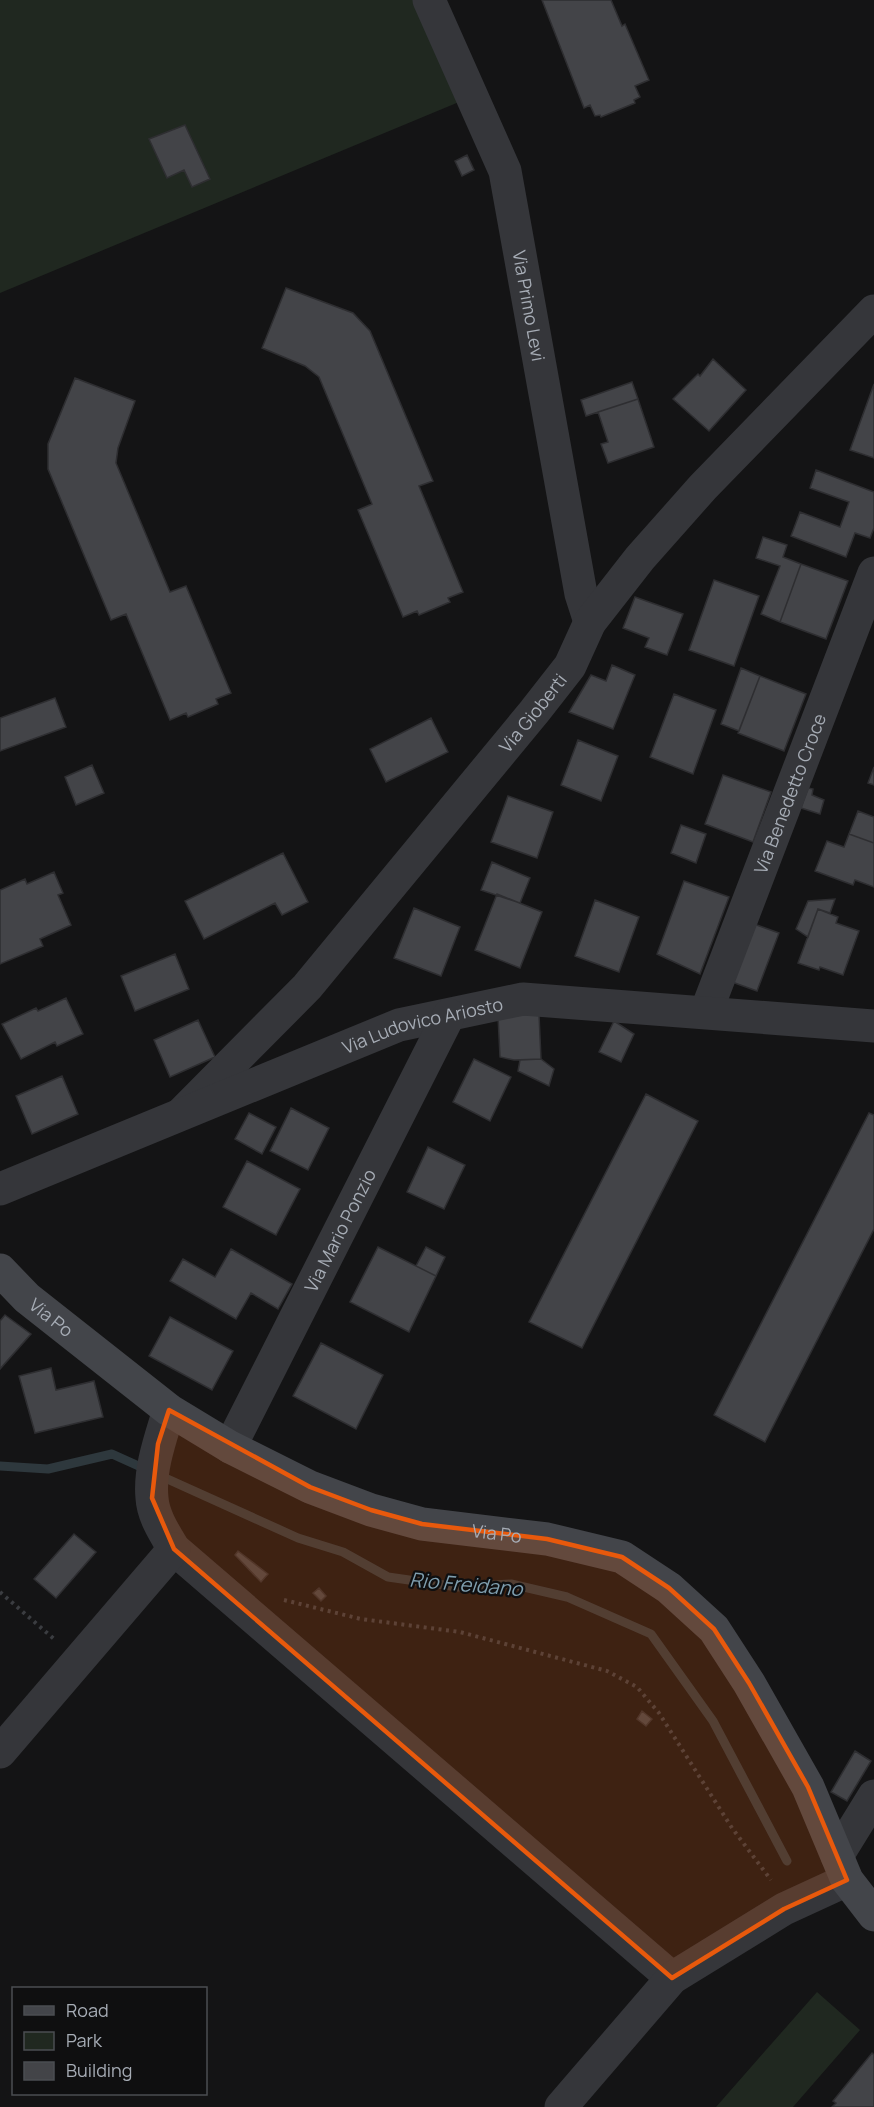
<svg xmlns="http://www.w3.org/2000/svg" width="874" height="2107" viewBox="0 0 874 2107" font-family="Manrope,sans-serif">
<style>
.green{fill:#202820}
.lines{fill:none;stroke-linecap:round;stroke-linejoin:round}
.stream{stroke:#2e383d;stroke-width:9}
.building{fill:#434448;stroke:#2e2e31;stroke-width:1.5}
.path{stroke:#3b3d41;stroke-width:4;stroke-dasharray:3 4.5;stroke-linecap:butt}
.street{stroke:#35363a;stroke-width:33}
.secondary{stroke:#43454a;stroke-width:33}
.marked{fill:#e8590c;fill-opacity:0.2;stroke:#e8590c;stroke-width:4.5;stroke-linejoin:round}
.labels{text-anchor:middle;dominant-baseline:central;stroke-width:4.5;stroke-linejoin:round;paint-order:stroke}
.street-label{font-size:18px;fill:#a6acb5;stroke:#0f0f10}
.water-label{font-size:20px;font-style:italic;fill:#7f9eae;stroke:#0f0f10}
</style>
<rect width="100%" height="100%" fill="#141415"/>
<!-- green -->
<path class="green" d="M0,0H416L459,102L0,293Z
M817,1992L860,2030L793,2107H716Z"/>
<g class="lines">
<!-- stream -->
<path class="stream" d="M0,1466L48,1469L112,1454L298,1538L343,1552L388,1577L458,1587L511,1584L567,1597L651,1634L713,1721L787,1861"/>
</g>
<!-- building -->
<path class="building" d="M542,0H611L622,26L625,24L649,80L635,86L640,97L634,100L635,103L601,117L600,115L595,116L590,105L584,108Z
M185,125L210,179L192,187L184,170L167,178L149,139Z
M467,155L474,170L462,176L455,161Z
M286,288L353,313L370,331L433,481L419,486L463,592L448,598L450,602L419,615L417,611L403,617L358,510L372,504L319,377L305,366L262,348Z
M713,359L746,390L709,431L673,399L698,374L700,376Z
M75,378L135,401L118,448L116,463L170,592L186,586L231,693L216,699L218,704L188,717L186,713L170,720L126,614L111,620L48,469V444Z
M632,382L638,399L586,416L581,400Z
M874,384V458L850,450Z
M638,399L654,447L608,463L601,444L608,442L598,412Z
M816,470L874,492V528L870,538L855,533L846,557L791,536L800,512L840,527L849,502L810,488Z
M763,537L787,545L783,557L801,564L780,622L761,614L780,566L756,558Z
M801,564L848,581L826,639L780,622Z
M714,580L759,596L734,666L689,650Z
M635,597L683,614L667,655L645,647L649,638L623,628Z
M612,665L635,675L613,729L569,712L591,675L606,681Z
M741,668L760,676L739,731L721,724Z
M760,676L806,694L784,751L738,733Z
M674,694L716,710L693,774L650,757Z
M55,698L66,727L0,751V718Z
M431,718L448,752L386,782L370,749Z
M578,740L618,756L601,801L561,785Z
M92,765L104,793L76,805L65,777Z
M874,767V785L868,783Z
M723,775L771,792L753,842L705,824Z
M808,788L813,789L812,795L824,800L820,814L801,808Z
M508,796L553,812L537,858L491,842Z
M858,811L874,817V843L849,834Z
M681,825L706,834L696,863L671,853Z
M849,834L874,843V887L855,880L853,885L815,871L827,841L844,847Z
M283,853L308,902L282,915L275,903L204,939L185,901Z
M492,862L530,878L520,903L481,890Z
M54,872L63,893L58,895L71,925L40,939L43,946L0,964V890L25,879L27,884Z
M684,881L729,897L700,974L657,954Z
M497,894L542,912L520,968L475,950Z
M835,899L830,913L818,909L808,937L796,929L808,901Z
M595,900L639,917L619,972L575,956Z
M414,908L460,927L441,976L394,958Z
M818,909L838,917L836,923L859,931L843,975L820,967L819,970L798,963Z
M754,924L779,933L757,991L732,982Z
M175,954L189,989L135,1011L121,976Z
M66,998L83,1034L57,1046L55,1042L21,1059L2,1024L36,1008L38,1011Z
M539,1014L541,1059L514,1060L500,1057L498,1016Z
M198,1020L215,1057L170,1077L154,1040Z
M614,1021L634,1034L621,1062L599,1052Z
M474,1059L511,1077L490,1121L453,1102Z
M541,1059L554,1069L549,1086L518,1071L520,1060Z
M62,1076L78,1114L32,1134L16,1096Z
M646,1094L698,1121L582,1348L529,1322Z
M291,1108L329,1128L308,1170L270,1151Z
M249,1113L276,1127L262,1154L235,1139Z
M869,1113L874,1115V1229L765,1442L714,1415Z
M428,1147L465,1165L444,1209L407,1192Z
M247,1161L300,1189L276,1235L223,1207Z
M378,1247L436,1276L409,1332L350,1302Z
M426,1247L445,1257L436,1276L416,1266Z
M231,1249L292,1284L278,1309L251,1293L236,1319L170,1281L183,1259L215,1277Z
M5,1315L31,1334L0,1369V1321Z
M170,1317L233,1351L212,1390L149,1356Z
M321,1343L383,1375L356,1429L293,1396Z
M51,1368L56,1390L94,1381L103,1417L35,1433L19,1376Z
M74,1534L96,1552L56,1598L34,1579Z
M238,1551L268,1574L261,1582L235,1555Z
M319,1588L326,1596L321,1601L313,1593Z
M642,1711L652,1719L646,1726L637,1719Z
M855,1751L871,1761L847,1801L831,1792Z
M872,2053L874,2055V2107H832L836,2103L833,2101Z"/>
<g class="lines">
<!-- path -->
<path class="path" d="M0,1592L54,1639
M284,1600L361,1619L460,1632L607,1671L637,1687L659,1713L732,1828L771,1880"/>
<!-- street -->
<g class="street">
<path id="s1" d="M429,0L505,171L581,594L590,622"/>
<path id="s2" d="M706,1012L874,573"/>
<path id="s3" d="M183,1112L307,987L534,712L570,666L590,622L640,558L703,487L874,311"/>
<path id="s4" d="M0,1189L399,1025L523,999L874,1026"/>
<path d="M169,1410C161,1437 149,1469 152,1498C153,1516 165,1534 174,1549L672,1978"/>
<path id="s5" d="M230,1447L449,1015"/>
<path d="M0,1752L174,1549"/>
<path d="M837,1856L874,1796"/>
<path d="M561,2107L672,1978L784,1909L847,1880"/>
</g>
<!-- secondary -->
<path class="secondary" id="s6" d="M0,1270L27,1298L169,1410L230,1447L310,1487L371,1510L422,1524L547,1539L622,1557L669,1588L714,1629L749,1683L808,1787L847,1880L874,1915"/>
</g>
<!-- marked area -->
<path class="marked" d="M169,1410L310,1487L371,1510L422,1524L547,1539L622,1557L669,1588L714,1629L749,1683L808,1787L847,1880L784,1909L672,1978L174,1549L152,1498L158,1444Z"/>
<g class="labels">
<!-- street labels -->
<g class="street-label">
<text stroke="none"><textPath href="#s1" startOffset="324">Via Primo Levi</textPath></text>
<text stroke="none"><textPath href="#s3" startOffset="531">Via Gioberti</textPath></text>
<text stroke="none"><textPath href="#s2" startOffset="234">Via Benedetto Croce</textPath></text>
<text stroke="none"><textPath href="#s4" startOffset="454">Via Ludovico Ariosto</textPath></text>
<text stroke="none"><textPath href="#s5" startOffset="243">Via Mario Ponzio</textPath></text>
<text stroke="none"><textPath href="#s6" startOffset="70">Via Po</textPath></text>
<text stroke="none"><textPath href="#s6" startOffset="574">Via Po</textPath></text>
</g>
<!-- water labels -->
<g class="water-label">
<text transform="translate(466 1584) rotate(5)">Rio Freidano</text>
</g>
</g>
<!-- legend -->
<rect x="12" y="1987" width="195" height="108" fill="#0f0f10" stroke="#4b4e52" stroke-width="1.5"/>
<rect x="24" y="2006" width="30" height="9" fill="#43454a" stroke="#4b4e52" stroke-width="1.5"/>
<text x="66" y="2017" font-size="18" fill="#a6acb5">Road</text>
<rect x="24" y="2032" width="30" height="18" fill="#202820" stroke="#4b4e52" stroke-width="1.5"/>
<text x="66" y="2047" font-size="18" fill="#a6acb5">Park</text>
<rect x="24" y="2062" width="30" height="18" fill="#434448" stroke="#4b4e52" stroke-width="1.5"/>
<text x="66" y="2077" font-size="18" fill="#a6acb5">Building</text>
</svg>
